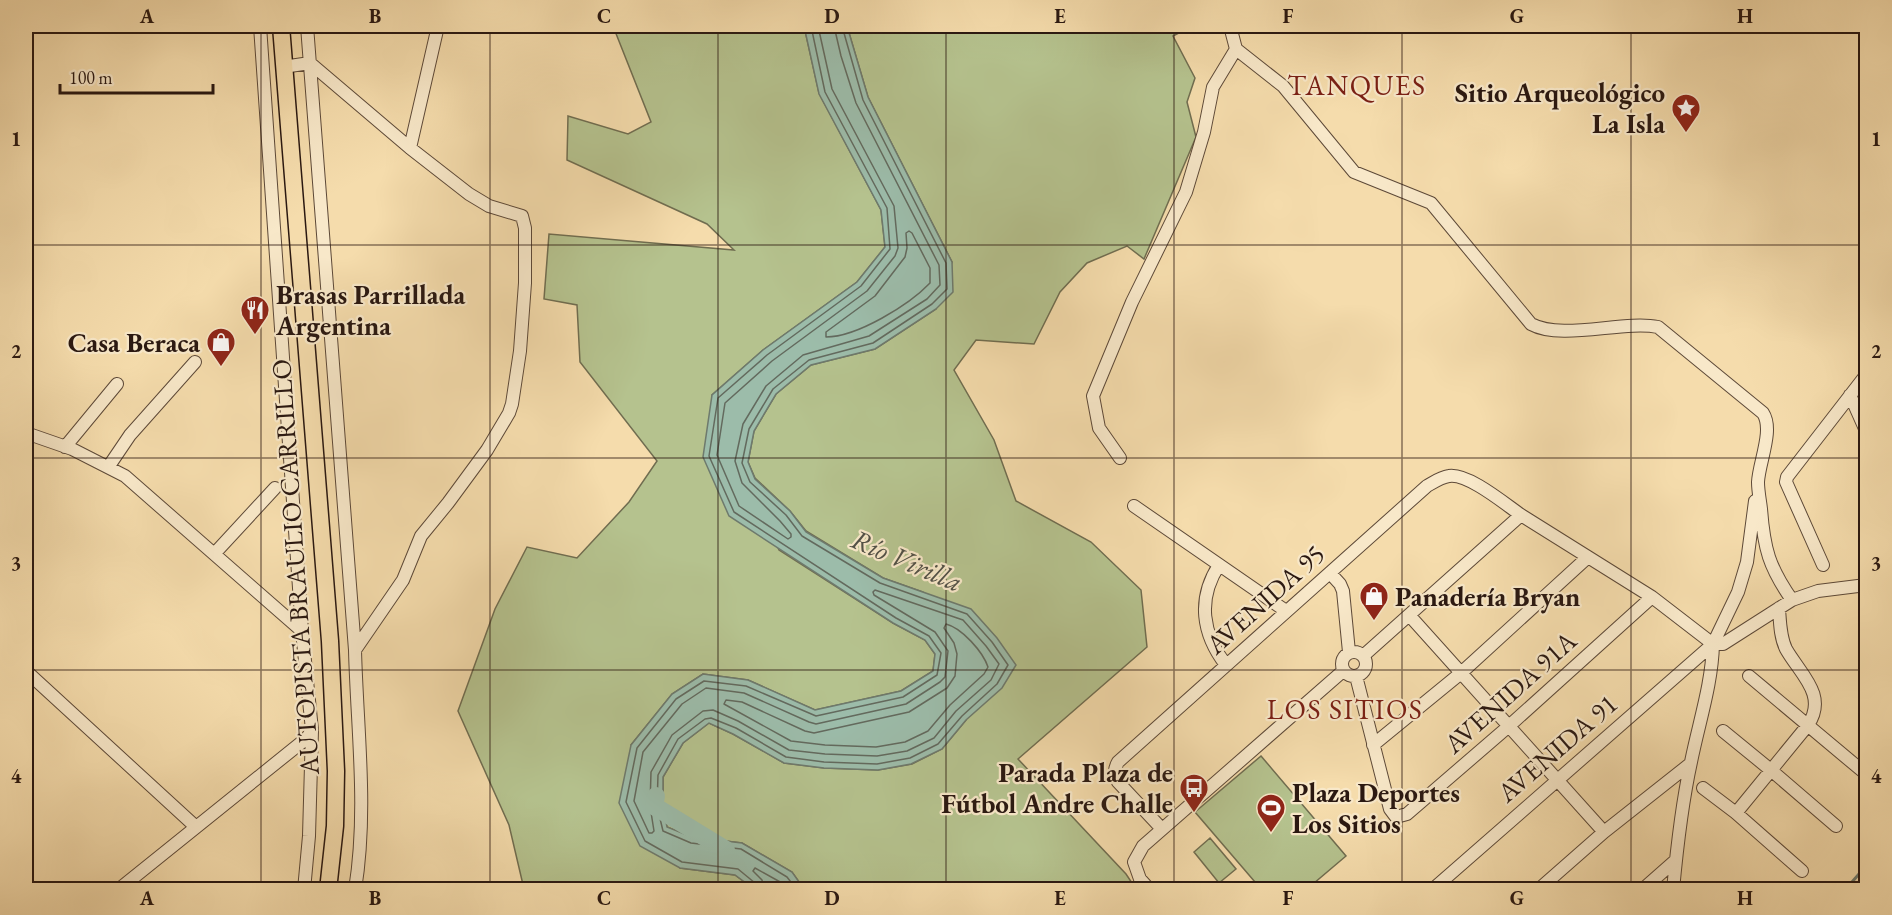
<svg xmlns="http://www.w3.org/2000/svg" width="1892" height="915" viewBox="0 0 1892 915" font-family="'EB Garamond',serif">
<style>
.green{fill:#b5c28e;stroke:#706d50;stroke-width:1.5}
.water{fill:#9cbcaa;stroke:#6e7a6d;stroke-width:1.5}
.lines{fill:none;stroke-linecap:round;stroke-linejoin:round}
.shore{stroke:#636a5e;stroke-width:1.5}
.stream{stroke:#6e7a6d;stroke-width:3}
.river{stroke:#9cbcaa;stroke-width:18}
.minor-casing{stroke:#5d4938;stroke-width:14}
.highway-casing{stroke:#2a1811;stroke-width:19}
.minor{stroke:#f8e8c9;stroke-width:12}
.highway{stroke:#f5dcac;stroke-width:16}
.grid{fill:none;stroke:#2a1811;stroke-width:1.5;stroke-opacity:0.55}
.labels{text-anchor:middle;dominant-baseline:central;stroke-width:4.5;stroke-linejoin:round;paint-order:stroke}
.poi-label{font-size:27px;font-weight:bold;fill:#2a1811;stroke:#f8e8c9;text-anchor:end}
.street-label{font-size:27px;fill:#2a1811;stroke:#f8e8c9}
.neighbourhood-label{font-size:28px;letter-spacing:1.5px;fill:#7a1f14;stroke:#f8e8c9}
.water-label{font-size:28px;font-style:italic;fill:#525147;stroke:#f8e8c9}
.neatline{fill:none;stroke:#2a1811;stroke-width:2}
.grid-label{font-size:20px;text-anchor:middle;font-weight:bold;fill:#2a1811}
</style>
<rect width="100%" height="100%" fill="#f5dcac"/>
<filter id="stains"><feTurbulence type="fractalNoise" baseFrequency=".00333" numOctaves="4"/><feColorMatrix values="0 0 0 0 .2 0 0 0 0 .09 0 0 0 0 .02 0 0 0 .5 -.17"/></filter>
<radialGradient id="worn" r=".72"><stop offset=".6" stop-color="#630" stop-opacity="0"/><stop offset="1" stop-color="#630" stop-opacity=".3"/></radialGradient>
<!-- green -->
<path class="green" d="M613,26H804L819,93L881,210L885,247L857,282L763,350L712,395L779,550L893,623L925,640L935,654L933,671L901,691L815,710L748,680L703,674L672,694L631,745L680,868L735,875L754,889H524L509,825L458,711L495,609L527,547L577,558L629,502L657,461L580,362L577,305L544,299L549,234L734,250L707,224L567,160L568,116L628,134L651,122Z
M847,26H1192L1173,36L1195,78L1187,102L1196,137L1144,259L1127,246L1087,263L1060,292L1034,344L976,340L954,370L994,440L1016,501L1091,542L1141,590L1147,647L1018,759L1126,874L1136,889H804L792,872L742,843L692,837L667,827L663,806V777L683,743L709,723L733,734L784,763L824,768L878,770L912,764L942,749L966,720L923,592L883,578L806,531L790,511L755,478L748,462L754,431L776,394L811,365L875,349L936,309L952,262L868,97Z
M1261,756L1346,856L1307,889H1261L1195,812Z
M1210,838L1236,869L1219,883L1194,852Z"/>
<!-- water -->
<path class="water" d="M804,26H847L868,97L952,262L953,292L936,309L875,349L811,365L776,394L754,431L748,462L755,479L790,511L806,532L883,578L971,609L997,638L1016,665L1002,688L966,720L942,749L911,764L878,770L824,768L784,763L733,734L709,723L683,743L663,777V806L667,827L692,837L742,843L792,872L804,889H754L735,875L680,868L640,846L619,803L631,745L672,694L703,674L748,680L815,710L901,691L933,671L935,654L925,640L893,623L729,516L703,457L712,395L763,350L857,282L885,247L881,210L819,94Z"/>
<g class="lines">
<!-- shore -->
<path class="shore" d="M818,26L832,89L894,206L898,248L895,256L867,291L772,361L725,403L717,455L739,506L788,539L791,537V534L780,521L742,483L735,461L743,424L766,386L803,355L869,336L927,299L940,285L939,265L856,103L841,56L834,26
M909,231L912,233L930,268V283C909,305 857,337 826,337V332L875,296L905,257L907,248L906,233Z
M875,590L963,620L986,646L999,664L991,680L956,711L934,738L907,751L877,756L825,754L789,750L738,721L713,710L703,711L672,735L651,772L650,806L654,831L652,833H649L634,801L643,752L682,704L706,688L744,693L809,722L816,724L906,704L940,682L945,677L948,651L935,632L874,595L873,592Z
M946,624C962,628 983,652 988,667L984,674L950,705L928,731L905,742L876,747L825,745L791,741L724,704L726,700L742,702L805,731L814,733L909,712L947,688L955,676L957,654L954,643L944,628Z
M757,890L755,883L738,869L682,862L645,841L626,802L637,748L676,699L704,681L746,686L816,716L903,697L937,675L941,653L929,636L896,618L734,512L709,456L718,398L767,355L861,286L890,249L887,208L825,92L811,26
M764,890L762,880L753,871L755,868L782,883L788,890
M797,890L787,877L741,849L691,843L663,831L657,806L658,775L678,739L705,719L711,718L736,728L786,757L824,762L877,764L910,758L938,744L962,716L997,684L1008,665L992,642L967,614L880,583L802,536L786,515L750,482L742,463L749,429L773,389L809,360L873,343L932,304L947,289L946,263L863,100L842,26"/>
<!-- stream -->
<path class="stream" d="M1866,655C1861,666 1859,677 1866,689
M1845,890L1866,866"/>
<!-- river -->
<path class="river" d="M656,796L654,806L726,850"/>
<!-- minor casing -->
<g class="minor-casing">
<path id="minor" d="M260,26L302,631L312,730L309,836L304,890
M307,26L355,650C357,729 368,810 355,890
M1230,26L1236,49L1283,86L1354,172L1431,203L1531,324C1562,341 1623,320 1658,327L1763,413C1774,430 1759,462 1758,482C1758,491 1760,500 1761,509C1764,549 1769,567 1792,600
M283,67L310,63L410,148L469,194L489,206L522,216L525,228V283L520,351L512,404L509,413L487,450L448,503L421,536L403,580L355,650
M410,148L438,26
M1850,395L1866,431
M26,433L72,449L125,476L302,631
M65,447L117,384
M1120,458L1099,428L1093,396L1132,302L1186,192L1204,132L1213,87L1236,49
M109,466L130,435L195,362
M1134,506L1286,611
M215,553L275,488
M1219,565C1197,599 1202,634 1226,665
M1823,565L1786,482L1787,477L1866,375
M1330,573L1340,584L1343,591L1349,652
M1409,615L1604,832
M1342 664a12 12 0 1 1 24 0a12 12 0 1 1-24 0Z
M1363,656L1521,515L1652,597L1713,644H1723L1792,600L1818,591L1866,585
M26,671L196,827
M1356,676L1390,809L1396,817L1407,814L1509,726L1652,597
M1749,676L1866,774
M1723,731L1772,771L1836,826
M1373,745L1461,673L1588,557
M1703,788L1736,813L1802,871
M1736,813L1808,725C1828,695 1800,674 1786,649C1780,637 1780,622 1779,608
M1162,829L1118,782C1114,774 1114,769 1118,762L1427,486C1434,482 1441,477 1449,476C1468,473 1505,504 1521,515
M118,890L307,738L312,730
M1150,890L1140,879L1134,862L1143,846L1343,671
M1432,890L1713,644L1738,592L1747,562L1755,501
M1538,890L1604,832L1690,764
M1642,890L1676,860
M1673,890C1677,847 1682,803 1691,762C1699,722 1712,684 1713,644"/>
</g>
<!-- highway casing -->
<g class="highway-casing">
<path id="highway" d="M281,26L330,641L336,771L335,826L328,890"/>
</g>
<!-- minor -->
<use href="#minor" class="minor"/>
<!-- highway -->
<use href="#highway" class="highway"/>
</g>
<!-- grid -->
<path class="grid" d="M261,26V890M490,26V890M718,26V890M946,26V890M1174,26V890M1402,26V890M1631,26V890M26,245H1866M26,458H1866M26,670H1866"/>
<!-- icons -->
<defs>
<g id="sight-pin" transform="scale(1.5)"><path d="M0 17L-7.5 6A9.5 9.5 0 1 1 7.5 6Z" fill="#8f2418" stroke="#f8e8c9"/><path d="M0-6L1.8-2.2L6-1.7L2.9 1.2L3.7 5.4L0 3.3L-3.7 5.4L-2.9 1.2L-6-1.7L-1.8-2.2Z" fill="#fff"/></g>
<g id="restaurant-pin" transform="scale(1.5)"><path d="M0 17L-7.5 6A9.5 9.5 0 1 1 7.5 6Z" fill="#8f2418" stroke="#f8e8c9"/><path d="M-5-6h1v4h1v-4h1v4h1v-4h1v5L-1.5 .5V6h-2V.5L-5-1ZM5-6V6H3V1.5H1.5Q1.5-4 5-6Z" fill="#fff"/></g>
<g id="shop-pin" transform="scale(1.5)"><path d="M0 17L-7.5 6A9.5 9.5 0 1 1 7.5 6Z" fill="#8f2418" stroke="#f8e8c9"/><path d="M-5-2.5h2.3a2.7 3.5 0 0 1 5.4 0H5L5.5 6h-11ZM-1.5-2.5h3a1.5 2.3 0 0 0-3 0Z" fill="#fff"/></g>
<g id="bus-pin" transform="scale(1.5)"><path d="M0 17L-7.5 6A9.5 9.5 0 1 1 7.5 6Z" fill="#8f2418" stroke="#f8e8c9"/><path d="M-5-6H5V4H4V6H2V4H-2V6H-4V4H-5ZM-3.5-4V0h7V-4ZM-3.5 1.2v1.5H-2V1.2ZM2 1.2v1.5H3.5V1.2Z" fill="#fff"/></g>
<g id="stadium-pin" transform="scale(1.5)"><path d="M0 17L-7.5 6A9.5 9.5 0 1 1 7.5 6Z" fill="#8f2418" stroke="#f8e8c9"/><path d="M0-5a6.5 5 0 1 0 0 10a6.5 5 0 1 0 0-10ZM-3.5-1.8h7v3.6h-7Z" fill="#fff"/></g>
</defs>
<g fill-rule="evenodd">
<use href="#sight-pin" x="1686" y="108"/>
<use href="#restaurant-pin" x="255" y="310"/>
<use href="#shop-pin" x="221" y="342"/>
<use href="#shop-pin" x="1374" y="596"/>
<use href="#bus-pin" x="1194" y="788"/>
<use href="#stadium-pin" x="1271" y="808"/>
</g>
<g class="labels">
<!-- poi labels -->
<g class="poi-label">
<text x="1665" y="92">Sitio Arqueológico<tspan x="1665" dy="31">La Isla</tspan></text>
<text x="276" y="294" text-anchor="start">Brasas Parrillada<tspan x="276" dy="31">Argentina</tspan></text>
<text x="200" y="342">Casa Beraca</text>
<text x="1395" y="596" text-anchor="start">Panadería Bryan</text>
<text x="1173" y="772">Parada Plaza de<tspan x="1173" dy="31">Fútbol Andre Challe</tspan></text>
<text x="1292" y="792" text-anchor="start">Plaza Deportes<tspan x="1292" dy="31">Los Sitios</tspan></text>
</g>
<!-- street labels -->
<g class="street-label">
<text transform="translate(295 567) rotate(-94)">AUTOPISTA BRAULIO CARRILLO</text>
<text transform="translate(1265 599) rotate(-42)">AVENIDA 95</text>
<text transform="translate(1510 692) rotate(-42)">AVENIDA 91A</text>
<text transform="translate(1557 748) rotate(-41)">AVENIDA 91</text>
</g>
<!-- neighbourhood labels -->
<g class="neighbourhood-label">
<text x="1357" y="85">TANQUES</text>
<text x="1345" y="709">LOS SITIOS</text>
</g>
<!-- water labels -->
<g class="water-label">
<text transform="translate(907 560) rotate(23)">Río Virilla</text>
</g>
</g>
<!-- margin -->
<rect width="1892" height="915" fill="none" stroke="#f5dcac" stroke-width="66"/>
<!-- scale -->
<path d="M60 84v9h153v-9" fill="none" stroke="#2a1811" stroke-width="3"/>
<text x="69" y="84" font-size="18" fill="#2a1811" stroke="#f8e8c9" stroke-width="4.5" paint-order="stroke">100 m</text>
<rect x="33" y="33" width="1826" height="849" class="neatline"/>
<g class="grid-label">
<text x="147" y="23">A</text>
<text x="375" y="23">B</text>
<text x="604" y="23">C</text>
<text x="832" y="23">D</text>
<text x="1060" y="23">E</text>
<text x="1288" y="23">F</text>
<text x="1517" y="23">G</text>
<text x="1745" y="23">H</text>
<text x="16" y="146">1</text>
<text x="1876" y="146">1</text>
<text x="16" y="358">2</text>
<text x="1876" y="358">2</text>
<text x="16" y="570">3</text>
<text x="1876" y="570">3</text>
<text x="16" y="783">4</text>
<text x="1876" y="783">4</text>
<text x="147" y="905">A</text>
<text x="375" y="905">B</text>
<text x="604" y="905">C</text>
<text x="832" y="905">D</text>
<text x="1060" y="905">E</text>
<text x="1288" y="905">F</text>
<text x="1517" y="905">G</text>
<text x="1745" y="905">H</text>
</g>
<rect width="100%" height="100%" filter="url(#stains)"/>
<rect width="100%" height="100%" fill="url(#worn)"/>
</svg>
